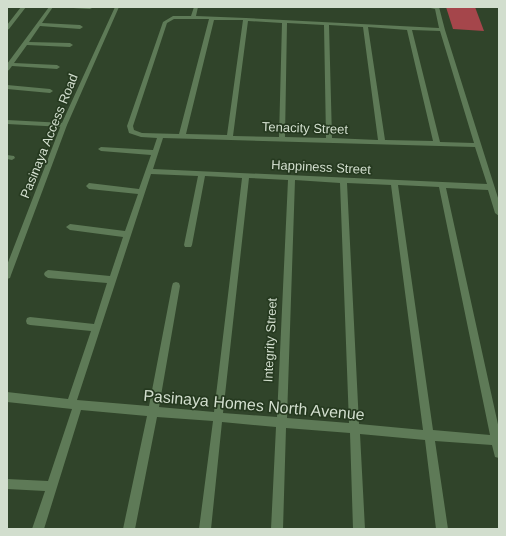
<svg xmlns="http://www.w3.org/2000/svg" width="506" height="536" viewBox="0 0 506 536" font-family="Helvetica,sans-serif">
<style>
.green{fill:#a5464b}
.lines{fill:none;stroke-linecap:round;stroke-linejoin:round}
.minor{fill:#5e7a57;fill-rule:evenodd}
.tertiary{fill:#5e7a57;fill-rule:evenodd}
.labels{text-anchor:middle;dominant-baseline:central;stroke-width:3.5;stroke-linejoin:round;paint-order:stroke}
.street-label{font-size:13px;fill:#d2dece;stroke:#263a20}
.near-street-label{font-size:16px;fill:#d2dece;stroke:#263a20}
</style>
<rect width="100%" height="100%" fill="#30442a"/>
<!-- green -->
<path class="green" d="M446,7H475L484,31L453,29Z"/>
<g class="lines">
<!-- minor -->
<path class="minor" d="M21,7H26L9,29L7,30V25Z
M49,7H53L42,23L80,25L83,27L80,29L40,26L29,42L70,43L73,45L70,47L27,45L14,63L57,65L60,67L57,69L12,66L9,70L7,71V64Z
M71,7H92V8L90,9L73,8Z
M194,7H198L196,16L246,18L439,28L435,9L426,7H439L445,30L499,201V216L495,213L488,190L446,188L499,429V458L495,457L492,445L435,441L448,529H436L425,440L360,434L365,529H353L350,433L286,428L283,529H271L276,427L222,422L211,529H199L213,421L157,417L135,529H123L147,416L81,410L44,529H32L45,491L7,489V479L48,481L72,409L7,402V392L68,399L91,331L30,325L27,324L26,321L27,318L30,317L94,324L107,283L48,278L45,276L44,274L45,272L48,270L110,276L123,237L70,230L66,227L70,224L125,231L138,194L89,189L86,186L89,183L139,189L151,155L101,151L98,149L101,147L153,150L157,138L141,137L129,133L127,126L163,22L173,16H191ZM174,19H209L179,134L142,133L134,130L133,126L167,23ZM214,20H243L227,135L186,134ZM248,21L282,23L279,137L233,136ZM287,23L324,25L326,138L285,137ZM329,25L363,27L378,140L332,138ZM368,27L407,30L433,141L385,140ZM412,30L440,31L474,143L440,142ZM163,138L475,147L487,184L153,169ZM151,174L198,176L184,245L185,247H191L192,245L205,176L242,178L214,412L159,407L180,286L179,283L176,282L173,283L172,286L149,406L77,400ZM249,178L288,180L277,417L223,413ZM295,180L340,183L349,423L287,418ZM347,183L391,185L423,430L359,424ZM398,185L439,187L490,435L433,430Z
M7,85L50,89L53,91L50,93L7,89Z
M7,120L64,123L67,125L64,127L7,124Z
M7,155L14,156L15,158L12,160L7,159Z"/>
<!-- tertiary -->
<path class="tertiary" d="M115,7H119L67,125L11,275L10,278L7,279V265L61,125Z"/>
</g>
<g class="labels">
<!-- street labels -->
<g class="street-label">
<text transform="translate(305 128) rotate(2)">Tenacity Street</text>
<text transform="translate(49 136) rotate(-68)">Pasinaya Access Road</text>
<text transform="translate(321 167) rotate(3)">Happiness Street</text>
<text transform="translate(270 340) rotate(-87)">Integrity Street</text>
</g>
<!-- near-street labels -->
<g class="near-street-label">
<text transform="translate(254 405) rotate(5)">Pasinaya Homes North Avenue</text>
</g>
</g>
<!-- border -->
<rect width="506" height="536" fill="none" stroke="#d2dece" stroke-width="16"/>
</svg>
